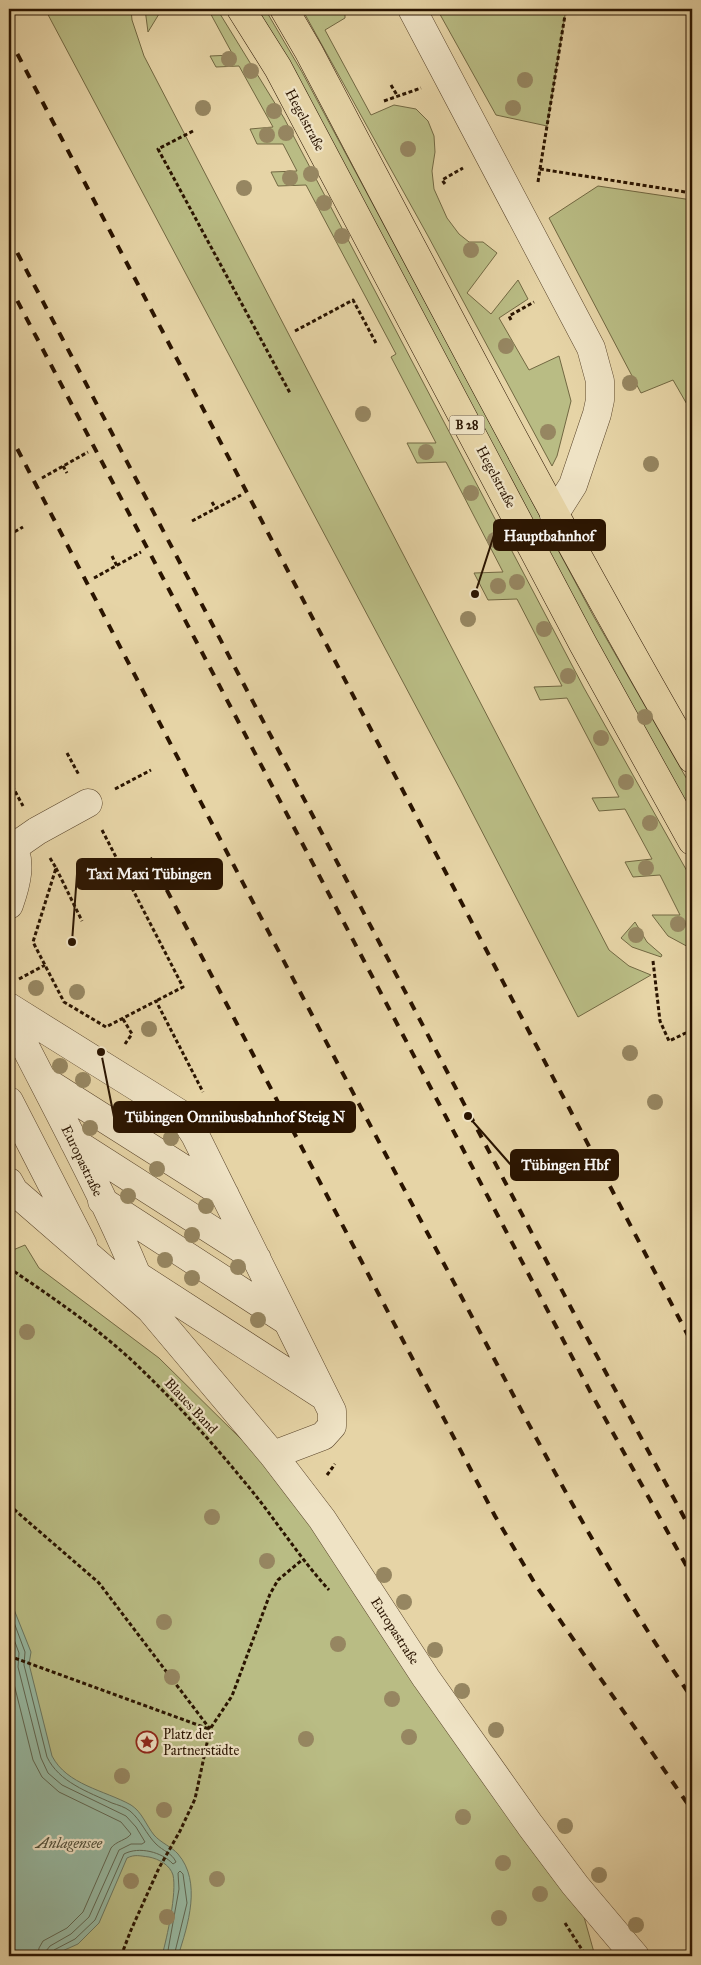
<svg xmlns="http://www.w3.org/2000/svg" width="701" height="1965" viewBox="0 0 701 1965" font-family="'IM FELL Great Primer',serif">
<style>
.green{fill:#b9bc84;stroke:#726842}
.water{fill:#97b9a2;stroke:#6b7761}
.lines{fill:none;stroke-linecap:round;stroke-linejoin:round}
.shore{stroke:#606651;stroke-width:1}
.minor-casing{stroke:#59442a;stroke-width:29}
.major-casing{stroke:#2a1400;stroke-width:29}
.path{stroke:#2a1400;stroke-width:3;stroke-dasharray:4 2.5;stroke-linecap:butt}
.minor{stroke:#efe3c5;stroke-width:28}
.major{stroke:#e6d4a6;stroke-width:28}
.rail{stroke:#2a1400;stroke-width:4;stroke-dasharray:9 9;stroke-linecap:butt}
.tree{fill:#968661}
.labels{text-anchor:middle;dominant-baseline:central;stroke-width:4.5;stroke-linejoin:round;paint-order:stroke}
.shield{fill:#efe3c5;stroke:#65523b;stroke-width:1}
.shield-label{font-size:12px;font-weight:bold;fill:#2a1400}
.street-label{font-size:14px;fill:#2a1400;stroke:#efe3c5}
.poi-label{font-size:14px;fill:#2a1400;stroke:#efe3c5;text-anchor:start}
.water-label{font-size:15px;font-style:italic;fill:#504e39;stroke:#efe3c5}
.leader{fill:none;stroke:#2a1400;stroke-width:2}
.callout-dot{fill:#2a1400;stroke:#efe3c5;stroke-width:2}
.callout{fill:#2a1400;stroke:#2a1400;stroke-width:2}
.callout-label{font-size:15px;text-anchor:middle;font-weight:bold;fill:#fff}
</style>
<rect width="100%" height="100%" fill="#e6d4a6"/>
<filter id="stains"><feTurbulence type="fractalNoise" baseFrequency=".004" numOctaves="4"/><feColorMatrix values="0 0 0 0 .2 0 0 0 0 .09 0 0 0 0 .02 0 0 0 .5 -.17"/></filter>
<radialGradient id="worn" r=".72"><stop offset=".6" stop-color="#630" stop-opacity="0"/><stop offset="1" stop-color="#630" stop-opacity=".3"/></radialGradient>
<!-- green -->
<path class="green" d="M45,9H131L132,20L144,56L609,950L629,966L651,975L578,1017L461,791Z
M145,9H162L148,32Z
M208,9H217L284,118L584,688L692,880V949L668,936L652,915H680L660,875L633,877L625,862L652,859L625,809L599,811L592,798L619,797L567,698L540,700L534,687L562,686L517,599L488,600L474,573L503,572L446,462L417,463L407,443H436L391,357L396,354L306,185L278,186L271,172L297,171L283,144H257L250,129L273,127L239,66L216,67L210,56L233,55Z
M255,9H265L302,72L594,617L692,788V818Z
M302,9H345V18L325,30L371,115L394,105L416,109L428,121L434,136L435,152L432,171L434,189L447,218L459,234L469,242H483L497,253L467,293L491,314L518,280L528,299L499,318L529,370L559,356L571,401L557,456L552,466L428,236Z
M437,9H566L547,126L496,115Z
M598,186L692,200V386L687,389L692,399V413L673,380L641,393L549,218Z
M635,922L647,942L662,955L661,957L632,947L621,938Z
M9,1241L13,1250L25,1245L39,1268L159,1358L322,1519L575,1885L595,1956H9Z"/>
<!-- water -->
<path class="water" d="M9,1572L14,1578L13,1607L31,1652L29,1664L52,1756C67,1785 104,1790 131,1805C142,1812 146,1825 154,1835C161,1843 172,1847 178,1854C202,1882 188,1925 178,1956H162C167,1937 177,1893 173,1875C170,1865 159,1859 149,1857C140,1856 135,1854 127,1858L99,1923L78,1944L51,1956H9Z"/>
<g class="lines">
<!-- shore -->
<path class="shore" d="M9,1609L25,1652L24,1665L47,1757C59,1782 88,1792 112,1803C118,1805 125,1807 130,1811C141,1820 146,1834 156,1844C163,1851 172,1853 176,1862L173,1864C162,1852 139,1846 124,1854L95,1920L75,1939L54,1950L52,1956
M9,1626L19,1653L18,1667L41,1758L48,1773L62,1785L126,1816L136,1827L145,1842L142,1844H131L119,1850L89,1917L71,1934L50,1946L46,1951V1956
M9,1648L11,1654L10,1668L33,1760L42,1777L59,1792L121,1822L131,1834C127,1840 116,1841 111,1848L83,1912L67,1928L43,1941L39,1948L38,1956
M167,1956L179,1889L178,1873L180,1871L183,1874L187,1903L174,1956"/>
<!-- minor casing -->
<g class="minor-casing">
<path id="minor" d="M412,9L591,348L600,381V400L597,414L573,485L554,515
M9,841C24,859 16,885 9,905
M14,847L37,831L88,803
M9,1007L182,1115L195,1135L332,1411V1426L323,1436L273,1455
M9,1015C57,1110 110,1205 149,1305
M42,1079L225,1195
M9,1101L83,1245
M74,1142L257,1259
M9,1182L14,1191L150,1309L273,1455L322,1519L426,1678L530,1825L575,1885L635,1956
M102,1201L287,1321
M138,1276L325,1397"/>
</g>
<!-- major casing -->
<g class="major-casing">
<path id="major" d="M241,9L278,68L583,644L692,841
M284,9L309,52C434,289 558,527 692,759"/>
</g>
<!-- path -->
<path class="path" d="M391,85L398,97
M384,101L421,88
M193,131L158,149L290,393
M540,169L566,9
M538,182L540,169L692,193
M445,184L442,180L463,168
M511,320L509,316L534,302
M295,331L353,300L377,345
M63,466L67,473
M42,478L88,452
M212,502L216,509
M9,517L12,522L9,528
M192,521L241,495
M9,535L23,527
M112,556L117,566
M94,578L141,552
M67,753L79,775
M9,780L23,806
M115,789L151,770
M102,830L183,987L156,1001
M50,858L56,868L33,942L64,1002L106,1027L156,1001L203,1092
M56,868L82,921
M653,961L660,1021L669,1041L692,1030
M19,979L45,965
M123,1019L132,1034L125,1044
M9,1268C55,1299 102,1331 142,1370C177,1404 211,1441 242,1479C273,1515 297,1555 329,1590
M327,1475L335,1464
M9,1505L99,1583L210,1729
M9,1656L209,1729
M565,1923L586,1956
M665,1951L670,1956
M121,1956L131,1930L159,1868L180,1831L195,1799L210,1729L232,1696L270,1594L278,1580L302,1560"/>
<!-- minor -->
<use href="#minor" class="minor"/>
<!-- major -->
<use href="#major" class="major"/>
<!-- rail -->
<path class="rail" d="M9,38L692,1343
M9,237L578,1321L692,1532
M9,285L591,1393L692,1576
M9,433C148,700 286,968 428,1234C512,1390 590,1551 692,1698
M150,858L495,1516L537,1587L692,1810"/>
</g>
<!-- trees -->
<g class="tree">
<circle cx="229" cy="59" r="8"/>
<circle cx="251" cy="71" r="8"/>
<circle cx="525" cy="80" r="8"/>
<circle cx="203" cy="108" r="8"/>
<circle cx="513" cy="108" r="8"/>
<circle cx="274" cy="111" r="8"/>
<circle cx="286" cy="133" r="8"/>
<circle cx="267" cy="135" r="8"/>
<circle cx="408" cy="149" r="8"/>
<circle cx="311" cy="174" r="8"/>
<circle cx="290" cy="178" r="8"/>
<circle cx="244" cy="188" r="8"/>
<circle cx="324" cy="203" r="8"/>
<circle cx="342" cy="236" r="8"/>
<circle cx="471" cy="250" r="8"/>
<circle cx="506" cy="346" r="8"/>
<circle cx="630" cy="383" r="8"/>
<circle cx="363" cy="414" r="8"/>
<circle cx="548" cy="432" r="8"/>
<circle cx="426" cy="452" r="8"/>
<circle cx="651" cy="464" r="8"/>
<circle cx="471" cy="493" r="8"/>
<circle cx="495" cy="540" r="8"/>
<circle cx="517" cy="582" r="8"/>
<circle cx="498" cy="586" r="8"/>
<circle cx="468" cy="619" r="8"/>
<circle cx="544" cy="629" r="8"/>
<circle cx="568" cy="676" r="8"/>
<circle cx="645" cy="717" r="8"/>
<circle cx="601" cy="738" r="8"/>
<circle cx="626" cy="782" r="8"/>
<circle cx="650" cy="823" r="8"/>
<circle cx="646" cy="868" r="8"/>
<circle cx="678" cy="924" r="8"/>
<circle cx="636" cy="935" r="8"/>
<circle cx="36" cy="988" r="8"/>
<circle cx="77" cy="992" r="8"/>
<circle cx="149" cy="1029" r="8"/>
<circle cx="630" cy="1053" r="8"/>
<circle cx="60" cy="1066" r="8"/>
<circle cx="83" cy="1080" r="8"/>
<circle cx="655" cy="1102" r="8"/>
<circle cx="90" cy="1128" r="8"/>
<circle cx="171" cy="1138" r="8"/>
<circle cx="157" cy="1169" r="8"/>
<circle cx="128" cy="1196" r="8"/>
<circle cx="206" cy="1206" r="8"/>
<circle cx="192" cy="1235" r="8"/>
<circle cx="165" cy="1260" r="8"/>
<circle cx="238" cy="1267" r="8"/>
<circle cx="192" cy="1278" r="8"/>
<circle cx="258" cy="1320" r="8"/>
<circle cx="27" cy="1332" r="8"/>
<circle cx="212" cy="1517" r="8"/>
<circle cx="267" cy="1561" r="8"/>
<circle cx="384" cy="1575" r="8"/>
<circle cx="404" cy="1602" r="8"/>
<circle cx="164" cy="1622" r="8"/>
<circle cx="338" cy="1644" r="8"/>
<circle cx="435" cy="1650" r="8"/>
<circle cx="172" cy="1677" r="8"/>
<circle cx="462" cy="1691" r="8"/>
<circle cx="392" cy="1699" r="8"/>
<circle cx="496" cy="1730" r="8"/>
<circle cx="409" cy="1737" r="8"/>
<circle cx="306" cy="1739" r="8"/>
<circle cx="122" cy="1776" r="8"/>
<circle cx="164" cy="1810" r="8"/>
<circle cx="463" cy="1817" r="8"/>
<circle cx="565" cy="1826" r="8"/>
<circle cx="503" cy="1863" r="8"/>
<circle cx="599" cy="1875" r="8"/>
<circle cx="217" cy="1879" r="8"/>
<circle cx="131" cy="1881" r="8"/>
<circle cx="540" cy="1894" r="8"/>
<circle cx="167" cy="1917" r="8"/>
<circle cx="499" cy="1918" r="8"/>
<circle cx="636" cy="1925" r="8"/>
</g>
<!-- icons -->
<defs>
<g id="sight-ring" transform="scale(1.125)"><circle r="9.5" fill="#efe3c5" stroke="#8f2418" stroke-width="1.5"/><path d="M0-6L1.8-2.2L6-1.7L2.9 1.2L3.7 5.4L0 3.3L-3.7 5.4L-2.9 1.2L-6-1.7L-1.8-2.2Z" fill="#8f2418"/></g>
</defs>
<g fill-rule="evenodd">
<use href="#sight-ring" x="147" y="1742"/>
</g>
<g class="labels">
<!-- shield labels -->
<rect class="shield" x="449.5" y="415.5" width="35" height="19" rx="4"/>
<g class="shield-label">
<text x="467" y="425">B 28</text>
</g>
<!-- street labels -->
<g class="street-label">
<text transform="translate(305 120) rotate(62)">Hegelstraße</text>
<text transform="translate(496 477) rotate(62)">Hegelstraße</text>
<text transform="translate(82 1161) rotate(64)">Europastraße</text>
<text transform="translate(191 1406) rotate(47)">Blaues Band</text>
<text transform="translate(395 1631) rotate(57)">Europastraße</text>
</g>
<!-- poi labels -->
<g class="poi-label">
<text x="163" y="1734">Platz der<tspan x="163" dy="16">Partnerstädte</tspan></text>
</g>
<!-- water labels -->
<g class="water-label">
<text x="69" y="1843">Anlagensee</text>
</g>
</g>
<!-- callouts -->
<path class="leader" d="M475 594L494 535M72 942L77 874M101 1052L114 1117M468 1116L511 1165"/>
<g class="callout-dot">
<circle cx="475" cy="594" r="5"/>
<circle cx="72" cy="942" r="5"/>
<circle cx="101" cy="1052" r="5"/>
<circle cx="468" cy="1116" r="5"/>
</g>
<g class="callout">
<rect x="494" y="520" width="111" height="30" rx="5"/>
<rect x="77" y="859" width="145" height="30" rx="5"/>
<rect x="114" y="1102" width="241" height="30" rx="5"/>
<rect x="511" y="1150" width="107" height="30" rx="5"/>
</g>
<g class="callout-label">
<text x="549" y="541">Hauptbahnhof</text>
<text x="149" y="879">Taxi Maxi Tübingen</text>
<text x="235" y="1122">Tübingen Omnibusbahnhof Steig N</text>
<text x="565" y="1170">Tübingen Hbf</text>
</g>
<!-- margin -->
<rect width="701" height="1965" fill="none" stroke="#e6d4a6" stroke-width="30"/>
<rect x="10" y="10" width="681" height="1945" fill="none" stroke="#2a1400" stroke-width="2.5"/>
<rect x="15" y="15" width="671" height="1935" fill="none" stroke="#2a1400"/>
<rect width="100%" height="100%" filter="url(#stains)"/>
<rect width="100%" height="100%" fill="url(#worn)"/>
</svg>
